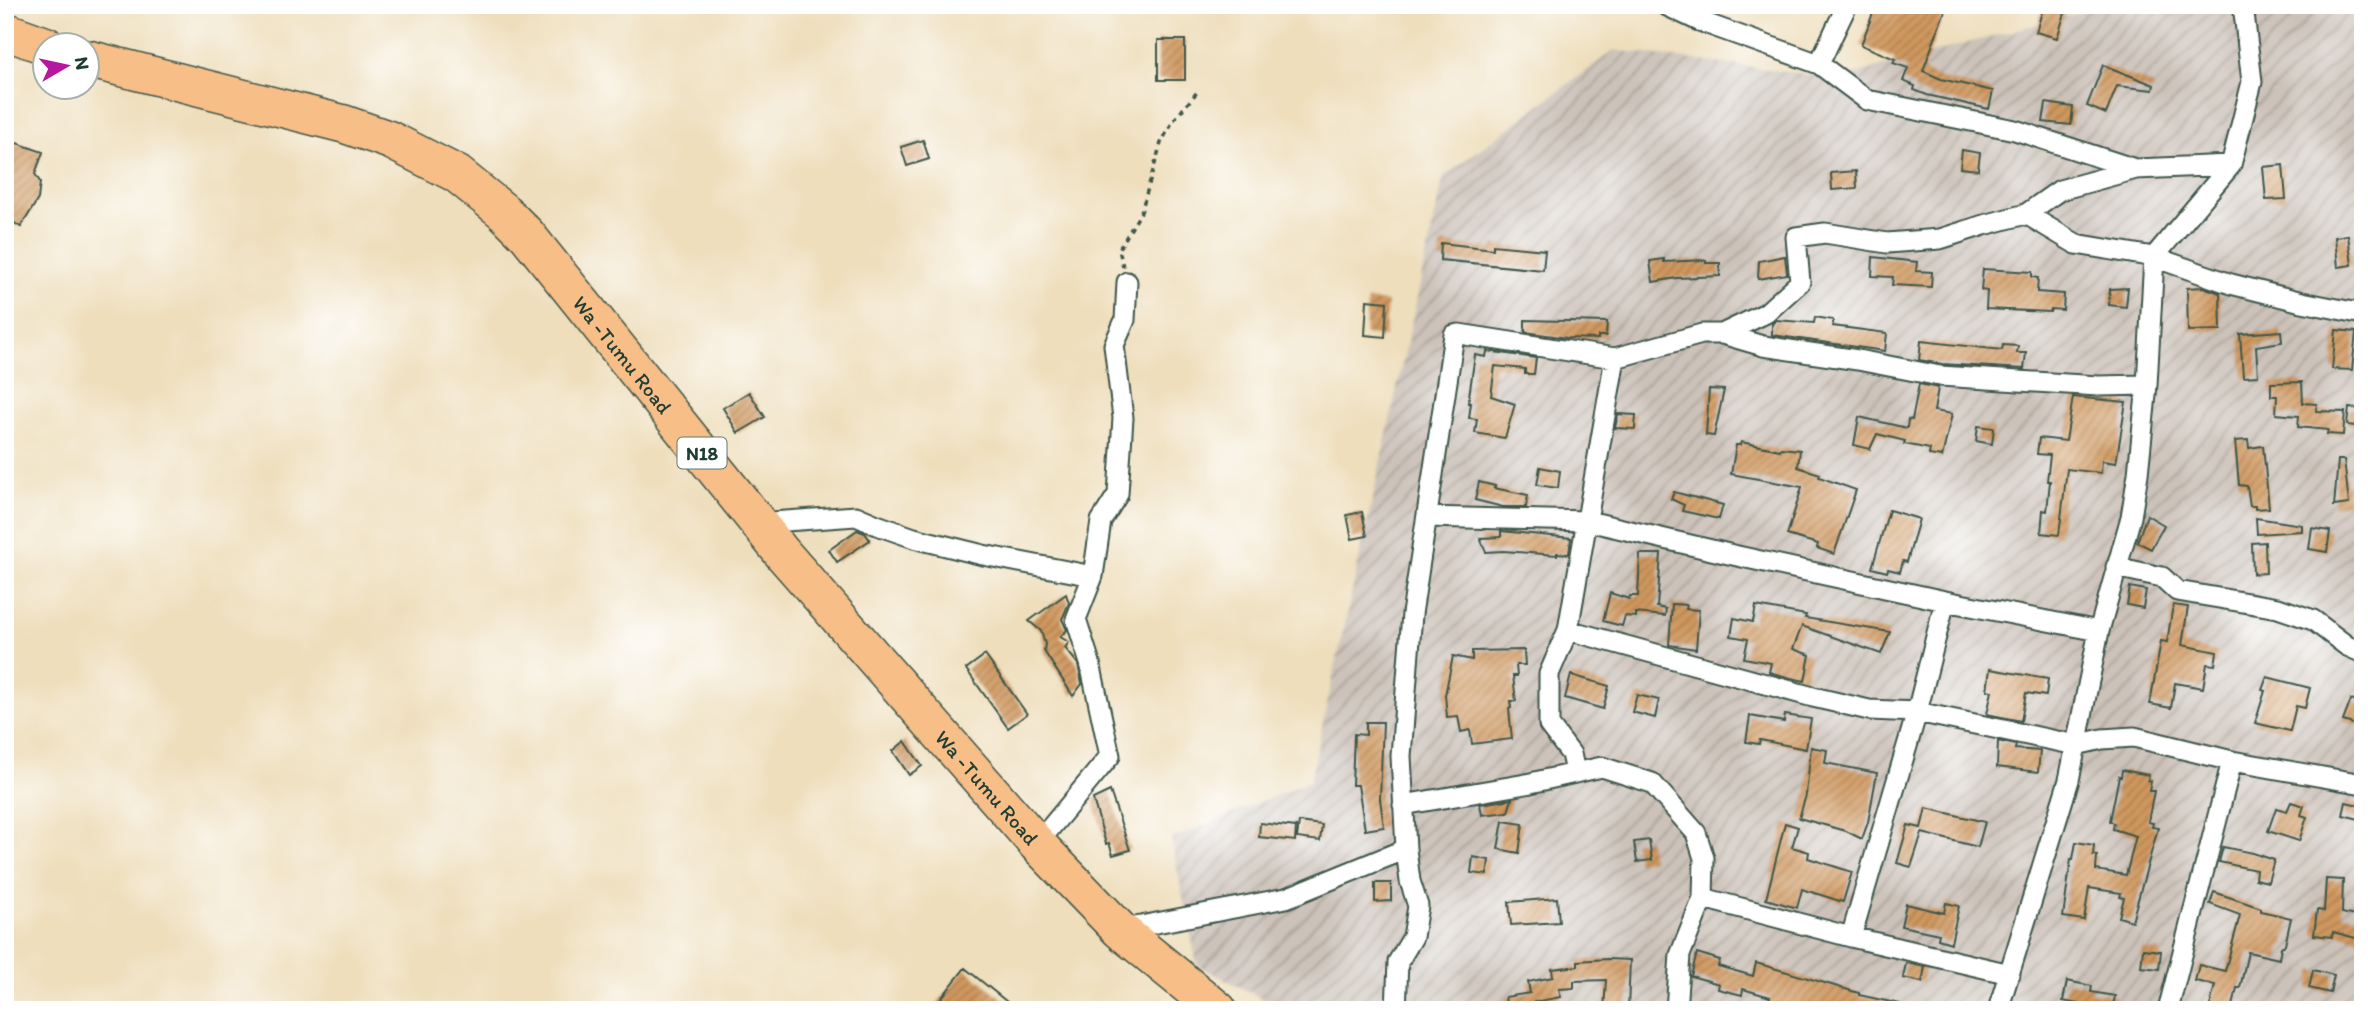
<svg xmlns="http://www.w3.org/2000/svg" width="2368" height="1015" viewBox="0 0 2368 1015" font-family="Itim,sans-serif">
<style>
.industrial{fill:url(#industrial-furrows)}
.building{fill:url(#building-hatch)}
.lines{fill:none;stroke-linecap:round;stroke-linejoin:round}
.street-casing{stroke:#3e5548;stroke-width:23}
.highway-casing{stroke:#3e5548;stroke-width:40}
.path{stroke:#3e5548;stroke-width:3.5;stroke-dasharray:5 5;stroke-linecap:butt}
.street{stroke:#fff;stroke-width:19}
.highway{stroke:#f7be87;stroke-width:37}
.labels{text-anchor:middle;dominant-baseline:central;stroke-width:7;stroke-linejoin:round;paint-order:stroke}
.shield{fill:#fff;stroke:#627771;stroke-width:2}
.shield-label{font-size:19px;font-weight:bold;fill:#1f3d34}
.street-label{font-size:21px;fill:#1f3d34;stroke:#fff}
</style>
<defs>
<pattern id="industrial-furrows" width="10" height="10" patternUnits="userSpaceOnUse" patternTransform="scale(1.75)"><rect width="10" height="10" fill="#ccc2b9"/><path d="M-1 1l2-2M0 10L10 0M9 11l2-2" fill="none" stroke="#a59f97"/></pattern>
<pattern id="building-hatch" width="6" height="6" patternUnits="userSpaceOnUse" patternTransform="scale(1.75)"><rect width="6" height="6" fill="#d0985e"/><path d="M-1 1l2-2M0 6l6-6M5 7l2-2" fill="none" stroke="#a87d4e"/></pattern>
</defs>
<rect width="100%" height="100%" fill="#fff"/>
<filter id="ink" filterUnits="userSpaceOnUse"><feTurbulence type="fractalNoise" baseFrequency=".0143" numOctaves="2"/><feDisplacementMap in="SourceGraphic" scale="14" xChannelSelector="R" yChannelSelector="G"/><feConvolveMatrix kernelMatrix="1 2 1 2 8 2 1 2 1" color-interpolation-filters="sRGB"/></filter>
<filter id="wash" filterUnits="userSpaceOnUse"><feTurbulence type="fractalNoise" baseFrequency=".00686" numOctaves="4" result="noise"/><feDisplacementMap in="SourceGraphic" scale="28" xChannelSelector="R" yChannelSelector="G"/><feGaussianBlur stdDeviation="1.57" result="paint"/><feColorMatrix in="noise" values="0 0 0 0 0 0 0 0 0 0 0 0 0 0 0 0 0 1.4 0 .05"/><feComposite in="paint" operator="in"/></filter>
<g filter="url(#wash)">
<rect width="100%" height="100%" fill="#eedebc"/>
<!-- industrial -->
<path class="industrial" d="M2107,5H2363V1010H1278L1261,998L1197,965L1171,839L1310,781L1444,176L1614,50L1840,78Z"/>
<g id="blocks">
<!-- building -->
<path class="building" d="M1876,5H1947L1923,71L1941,79L1993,91L1989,109L1927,95L1914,90L1915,86L1903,81L1908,68L1893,63L1895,59L1861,45Z
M2044,5L2066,10L2057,38L2036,32Z
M1158,40H1185V80H1158Z
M2103,65L2154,85L2153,90L2117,86L2106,114L2087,106Z
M2046,103L2073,107L2071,125L2043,122Z
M5,139L43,152L35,174L40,182L38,199L21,227L5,217Z
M923,140L929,159L907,166L901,147Z
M1962,150L1980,153L1978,170L1960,168Z
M2283,165L2286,199L2266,200L2263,167Z
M1856,171L1857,188L1832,190L1831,173Z
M2348,235L2352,265L2338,267L2335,237Z
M1441,243L1493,249V245L1545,250L1543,270L1440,260Z
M1785,256L1787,274L1758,279L1759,261Z
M1873,257L1917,262L1916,271L1932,272L1931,287L1892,285L1893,277L1872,276Z
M1664,259V262L1706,260V263H1720V276L1677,278L1653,282L1650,261Z
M1983,269L2032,272V277L2038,278L2037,292L2064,294L2063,310L2051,309L2050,312L1986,309L1987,291L1981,290Z
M2203,287L2220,293L2221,330L2188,331L2187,288Z
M2128,288L2126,307L2109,305L2110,289Z
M1367,300L1387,302L1385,337L1365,335Z
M1815,317L1833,320V326L1887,333L1885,351L1772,335V324L1776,320L1814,323Z
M1525,320L1607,322L1606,336H1598V339L1567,338L1525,332Z
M2336,330L2356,332L2352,370L2332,369Z
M2281,331L2282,342L2256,346L2258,376L2243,377L2240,334Z
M1921,341L2002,350L2003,345L2018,346L2017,353H2026L2024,369L1942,364L1919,360Z
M1487,351L1536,358L1534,374H1525V369L1495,366L1491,396L1515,404L1505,438L1475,433L1477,419L1469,418L1471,403H1468L1475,355L1486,357Z
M2302,382L2303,403L2317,404L2316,411L2345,412L2343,435L2327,434L2328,430L2298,427L2299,416L2276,414L2277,396H2271V383Z
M1919,384L1938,388L1934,411L1952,414L1942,457L1929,455L1930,449L1904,444L1905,441L1877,434L1870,449L1854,445L1859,417L1907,428L1908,419L1912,420Z
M1709,389L1724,390L1714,436L1706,435Z
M749,392L765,417L738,433L723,408Z
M2073,397L2126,402L2116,463L2102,461L2101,473L2067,469L2059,535L2041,533L2043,510L2047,511L2050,481H2047L2050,455L2037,454L2039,438L2066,441Z
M2349,408L2363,409V427L2347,425Z
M1618,414L1636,415L1635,429L1615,428Z
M1978,426L1994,428L1992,444L1976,441Z
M2248,440L2249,448L2263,446L2269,508L2255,509V506H2250L2247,486L2239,485L2235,441Z
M1741,442L1780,450L1781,448L1800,450L1798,467L1820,474L1819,477L1856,490L1834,554L1817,548L1818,544L1787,535L1802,487L1731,474L1736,445H1740Z
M2338,460H2344L2349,504L2334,506Z
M1540,467L1560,471L1558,488L1537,485Z
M1479,482L1495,486L1494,488L1528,495L1526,507H1503L1475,500Z
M1674,492L1723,505L1719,519L1682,511L1684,505L1671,499Z
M1889,510L1919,519L1907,562L1903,561L1900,572L1888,569L1887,572L1872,568Z
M1362,512L1367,536L1352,539L1347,515Z
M2147,515L2164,525L2151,549L2137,542Z
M2256,518L2302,525V531L2257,534Z
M2312,528L2330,531L2327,552L2309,549Z
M857,530L865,533L870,540L837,562L829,550Z
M1501,531L1571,538L1569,554L1557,553V555L1503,551L1486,552L1480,538L1501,537Z
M2265,542L2266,573L2253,574L2252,543Z
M1640,554H1661L1657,607L1666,609L1665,616L1636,613V617L1625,616L1622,626L1603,621L1610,593L1629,599L1630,596H1638Z
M2130,587L2146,590L2143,608L2127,605Z
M1066,594L1069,603L1062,619L1067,630L1060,637L1069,642L1065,648L1078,664L1082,684L1073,696L1044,651L1045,644L1041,631L1029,621Z
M1672,604L1687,605L1686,609L1699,610L1696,649L1669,645Z
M2173,605L2188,607L2182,645L2217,652L2215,665L2207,664L2203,688L2175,683L2171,708L2150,704L2161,641L2167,642Z
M1756,606L1806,615L1805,618L1890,632L1881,654L1802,626L1793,649L1810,655L1805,681L1791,678L1769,672L1771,663L1744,658L1748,639L1731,636L1734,618L1753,622Z
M1524,650L1525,665H1516L1517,676H1513L1516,701H1510L1511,708L1509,709L1512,739L1472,744L1470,730L1461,732L1458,716L1447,717L1445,695L1453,656L1472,660V651Z
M985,655L1027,714L1008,728L966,669Z
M1990,669L2048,679L2046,696L2026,693L2021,721L1987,714L1992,691L1987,690Z
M1571,675L1609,686L1603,709L1565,698Z
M2267,677L2310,688L2305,708L2296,706L2290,731L2255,723L2265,691L2262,690Z
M1637,695L1659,700L1655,718L1632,712Z
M2351,700L2363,704V727L2343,721Z
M1785,715L1811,719L1806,749L1760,740L1759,744L1746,742L1750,716L1784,722Z
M1366,722H1383L1380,799L1384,827L1365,830L1358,785H1352L1354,734L1366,735Z
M905,741L922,766L909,775L893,751Z
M1998,741L2016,745L2015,749L2040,751L2038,772L1997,767Z
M1811,747L1827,750L1825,763L1877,773L1868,822L1862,839L1846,831L1799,818L1806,795Z
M2122,770L2149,775L2148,780L2151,781L2149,791H2154L2148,822L2153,823L2152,827L2158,828L2132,921L2119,917L2124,898L2120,897L2121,893L2089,888L2084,920L2063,917L2071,859H2073L2076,842L2094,845L2093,855L2097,856L2096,870L2126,875L2136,836L2113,829L2114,823L2110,821L2119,776L2121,777Z
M1110,791L1130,850L1113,855L1109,843L1106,844L1093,799Z
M1512,799L1508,812L1482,815L1480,804Z
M2291,802L2304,806L2301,815L2307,817L2299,841L2268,831L2276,808L2287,811Z
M2346,802L2363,806V820L2343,815Z
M1926,808L1985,822L1978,847L1922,833L1911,867L1897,863L1908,825L1921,828Z
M1503,821L1523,824L1519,853L1498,849Z
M1299,822L1322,825L1320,841L1297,838Z
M1260,823L1296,827L1295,841L1259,837Z
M1785,823L1798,827L1792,847L1809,852L1808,858L1852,872L1843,902L1802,889L1797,908L1766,899Z
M1649,840L1652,860L1637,862L1634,842Z
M2223,847L2253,853L2274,860L2268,882L2255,879L2256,870L2219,862Z
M1473,857L1489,860L1487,875L1471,873Z
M2326,879L2343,880L2342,913L2363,918V940L2333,932L2332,937L2314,935L2317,910L2324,911Z
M1375,883H1391V901L1375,902Z
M2214,892L2261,908V911L2291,918L2285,945L2281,947L2279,959L2248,952L2240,988H2237L2232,1010H2209L2215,985L2195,981L2199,965L2225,971L2240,915L2210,904Z
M1557,898L1559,922L1511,925L1509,902Z
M1946,903L1959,906L1951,943L1938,939L1939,934L1901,926L1906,904L1944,913Z
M2143,949L2161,951L2159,969L2141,967Z
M1697,953L1720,960L1718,966L1753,976L1756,963L1859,993V995L1900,1004L1899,1010H1820L1797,1003L1795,1010H1766L1770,997L1743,989L1742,995L1718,989L1719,984L1691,976Z
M1607,959L1630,960L1628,1010H1604L1606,980L1574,981V988L1559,989L1561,997L1534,1002L1535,1010H1507L1505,997L1530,993L1528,982L1553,977L1552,969L1578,966V961Z
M1906,963L1925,967L1922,982L1903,978Z
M965,968L1017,1010H932Z
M2313,970L2334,975L2330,993L2309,988Z
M2067,981L2092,986L2091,992L2115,996L2112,1010H2092L2093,1007L2063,1001Z"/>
</g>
</g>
<g filter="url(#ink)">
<use href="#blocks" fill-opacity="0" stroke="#3e5548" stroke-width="2"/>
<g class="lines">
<!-- street casing -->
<g class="street-casing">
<path id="street" d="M1665,5L1699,21L1819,64L1867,100L2015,130L2135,169
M1819,64L1847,5
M2026,214L2076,244L2154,257L2231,284L2302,302L2363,314
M1722,334L1766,313L1800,282L1796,237L1825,233L1887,243L1940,239L1984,225L2026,214L2060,190L2136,169L2231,165
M1427,517L1588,521L1733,555L1945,601L2099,631
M758,523L856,516L877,525L914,538L983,555L1093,576
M2116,567L2162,577L2177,591L2278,608L2313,620L2347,646L2363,653
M1568,630L1813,697L1869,710L1917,712L2076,745L2102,739L2134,737L2232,761L2363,784
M1575,772L1571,754L1549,725V674L1568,630L1615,358
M1403,805L1526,784L1602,767L1652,783L1696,833L1704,858L1703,898L1680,955L1676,1010
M1037,844L1110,756L1090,663L1076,619L1093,576L1101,521L1118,494L1123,418L1114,345L1125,320L1127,282
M1703,898L1851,937L2010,974
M1120,930L1286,898L1406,849
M1851,937L1917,712L1945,601
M1396,1010L1398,962L1413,937L1418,906L1410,881L1406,849L1401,756L1408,665L1412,614L1454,335L1459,334L1615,358L1702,334H1722L1763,346L1858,360L1940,376L2098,386L2147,385
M1998,1010L2069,780L2099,631L2131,517L2138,474L2147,385L2154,257L2231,165L2252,82L2244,13L2246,5
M2168,1010L2232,761"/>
</g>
<!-- highway casing -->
<g class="highway-casing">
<g id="highway">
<path d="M5,31L47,46"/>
<path id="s1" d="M88,59L344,124L390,140L457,174L504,212L527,235L783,554L1037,844L1120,930L1218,1010"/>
</g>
</g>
<!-- path -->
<path class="path" d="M1123,267L1119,249L1141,212L1161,143L1173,121L1198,91"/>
<!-- street -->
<use href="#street" class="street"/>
<!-- highway -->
<use href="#highway" class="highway"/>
</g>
</g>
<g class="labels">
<!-- shield labels -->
<rect class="shield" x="677.5" y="437.5" width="49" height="31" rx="5"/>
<g class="shield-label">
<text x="702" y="453">N18</text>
</g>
<!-- street labels -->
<g class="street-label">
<text stroke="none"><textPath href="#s1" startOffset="634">Wa -Tumu Road</textPath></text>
<text stroke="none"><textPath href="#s1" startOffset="1200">Wa -Tumu Road</textPath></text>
</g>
</g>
<!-- margin -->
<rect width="2368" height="1015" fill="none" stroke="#fff" stroke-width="28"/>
<!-- north arrow -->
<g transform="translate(66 66) rotate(81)"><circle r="33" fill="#ffffff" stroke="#a5b1ae" stroke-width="2"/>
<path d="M0-5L12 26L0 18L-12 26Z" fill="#b5179e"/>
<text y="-10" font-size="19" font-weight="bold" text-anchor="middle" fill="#1f3d34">N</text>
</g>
</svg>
